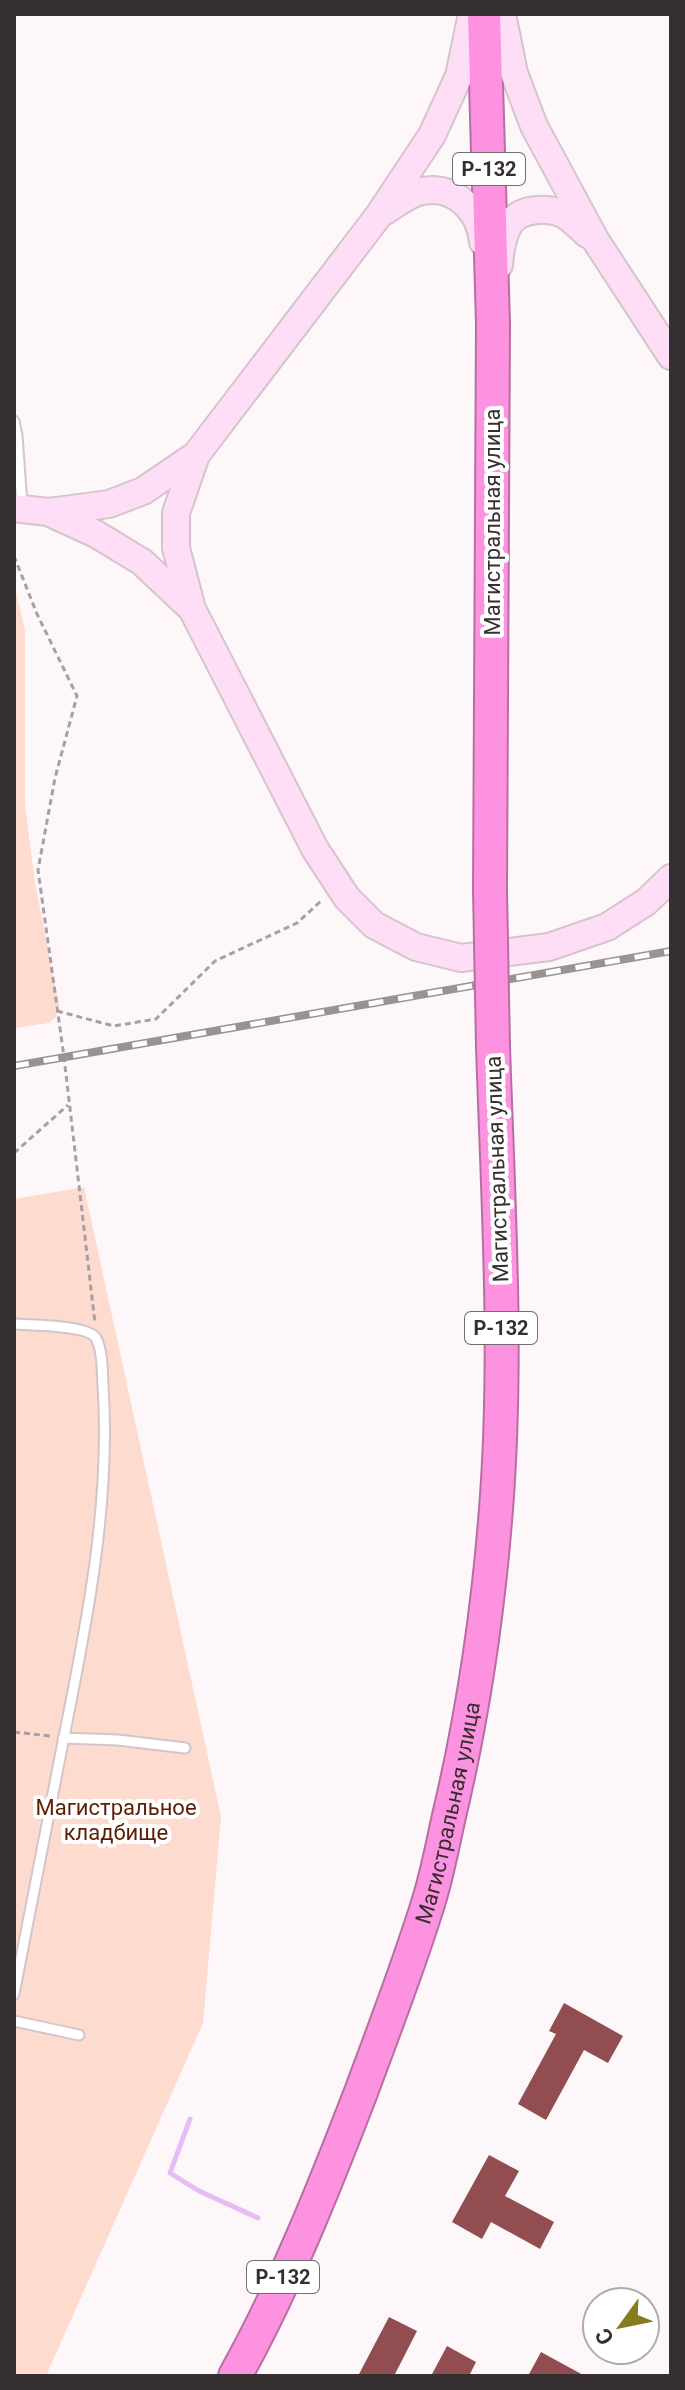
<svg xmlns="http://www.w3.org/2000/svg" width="685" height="2390" viewBox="0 0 685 2390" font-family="Roboto,sans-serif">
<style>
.green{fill:#fddbcf}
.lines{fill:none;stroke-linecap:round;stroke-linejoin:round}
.stream{stroke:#e7bbf5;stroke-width:5}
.building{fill:#924d50}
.lane-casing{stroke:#d5c4c9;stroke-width:13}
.secondary-casing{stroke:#d5c4c9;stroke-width:30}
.highway-casing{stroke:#b76fa3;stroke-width:36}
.path{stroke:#a7a0a2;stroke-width:3;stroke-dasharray:6 4;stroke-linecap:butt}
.lane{stroke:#fff;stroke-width:9}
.secondary{stroke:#fedef6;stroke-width:26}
.highway{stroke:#fd92e0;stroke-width:32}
.rail-casing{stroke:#999294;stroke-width:8}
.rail{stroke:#fff;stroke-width:5;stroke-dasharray:15;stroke-linecap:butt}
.highway-bridge-casing{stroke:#b76fa3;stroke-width:36;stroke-linecap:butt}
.highway-bridge{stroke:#fd92e0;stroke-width:32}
.labels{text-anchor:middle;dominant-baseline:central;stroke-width:8;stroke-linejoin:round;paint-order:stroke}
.shield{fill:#fff;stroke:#726d6f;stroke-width:2}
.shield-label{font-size:20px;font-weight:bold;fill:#352f31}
.street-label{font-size:22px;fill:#352f31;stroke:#fff}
.park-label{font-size:22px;fill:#5c1d05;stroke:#fff}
</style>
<rect width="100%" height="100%" fill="#fef7f9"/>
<!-- green -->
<path class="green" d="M14,584L25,630V805L35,883L59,1005L56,1017L49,1023L14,1028Z
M84,1187L221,1817L203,2023L46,2376H14V1199Z"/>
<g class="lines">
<!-- stream -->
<path class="stream" d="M190,2119L170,2173L199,2191L258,2218"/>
</g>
<!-- building -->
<path class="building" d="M564,2003L623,2036L608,2063L584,2050L546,2120L518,2104L556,2034L549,2031Z
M489,2155L519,2171L505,2196L554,2222L540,2249L491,2222L482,2239L452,2222Z
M389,2317L417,2331L394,2376H358Z
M447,2346L476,2362L469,2376H431Z
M541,2352L585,2376H528Z"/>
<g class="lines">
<!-- lane casing -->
<g class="lane-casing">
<path id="lane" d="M14,421L17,435L22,505
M14,1324C30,1325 88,1325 96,1338C103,1352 102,1371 103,1386C111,1505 86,1627 63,1742C46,1826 30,1910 14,1994
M63,1738L118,1740L185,1748
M14,2021L79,2035"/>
</g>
<!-- secondary casing -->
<g class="secondary-casing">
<path id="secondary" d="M502,14L514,73L534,126L596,241L671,356
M385,211C396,204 406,196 418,192C453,182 480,210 483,242
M499,265C500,252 503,234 510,223C521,208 547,207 563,214C571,218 579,227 587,234
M196,455L176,513V548L192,609L315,849L347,898L374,925L416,947L461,958L549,947L607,927L646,902L671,878
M14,508L48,512L109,504L143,491L196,455L379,215L432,135L459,76L472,14
M48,512L96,534L142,562L192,609"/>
</g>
<!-- highway casing -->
<g class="highway-casing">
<g id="highway">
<path d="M484,14L493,324L490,890"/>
<path id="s1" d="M235,2376C285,2286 324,2188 361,2092C385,2027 410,1963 430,1897C438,1870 443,1843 449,1816C473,1715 488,1613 496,1509C508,1355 498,1200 493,1046"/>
</g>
</g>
<!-- path -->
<path class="path" d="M14,556L37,614L77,696L55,778L38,870L64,1057L95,1323
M57,1011L114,1026L156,1019L215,961L297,923L322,900
M14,1153L68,1105
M14,1732L50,1736"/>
<!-- lane -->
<use href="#lane" class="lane"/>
<!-- secondary -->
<use href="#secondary" class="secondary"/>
<!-- highway -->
<use href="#highway" class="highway"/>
<!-- rail casing -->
<g class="rail-casing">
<path id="rail" d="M14,1066L671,951"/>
</g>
<!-- rail -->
<use href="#rail" class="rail"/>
<!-- highway-bridge casing -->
<g class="highway-bridge-casing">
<path id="highway-bridge" d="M490,890L493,1046"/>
</g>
<!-- highway-bridge -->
<use href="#highway-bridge" class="highway-bridge"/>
</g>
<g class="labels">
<!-- shield labels -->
<g class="shield">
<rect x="453" y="153" width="72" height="32" rx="6"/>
<rect x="465" y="1312" width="72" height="32" rx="6"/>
<rect x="247" y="2261" width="72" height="32" rx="6"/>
</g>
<g class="shield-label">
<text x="489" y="169">Р-132</text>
<text x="501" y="1328">Р-132</text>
<text x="283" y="2277">Р-132</text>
</g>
<!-- street labels -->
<g class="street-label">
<text transform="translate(492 522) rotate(-90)">Магистральная улица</text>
<text transform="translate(497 1169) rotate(-92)">Магистральная улица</text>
<text stroke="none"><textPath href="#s1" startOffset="604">Магистральная улица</textPath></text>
</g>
<!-- park labels -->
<g class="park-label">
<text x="116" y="1807">Магистральное<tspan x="116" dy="25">кладбище</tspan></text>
</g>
</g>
<!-- border -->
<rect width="685" height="2390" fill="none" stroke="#352f31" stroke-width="32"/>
<!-- north arrow -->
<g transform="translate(621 2326) rotate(237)"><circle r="38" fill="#ffffff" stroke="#aeacad" stroke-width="2"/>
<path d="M0-6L14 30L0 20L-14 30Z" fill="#887a1f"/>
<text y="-12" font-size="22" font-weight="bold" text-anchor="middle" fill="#352f31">С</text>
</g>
</svg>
